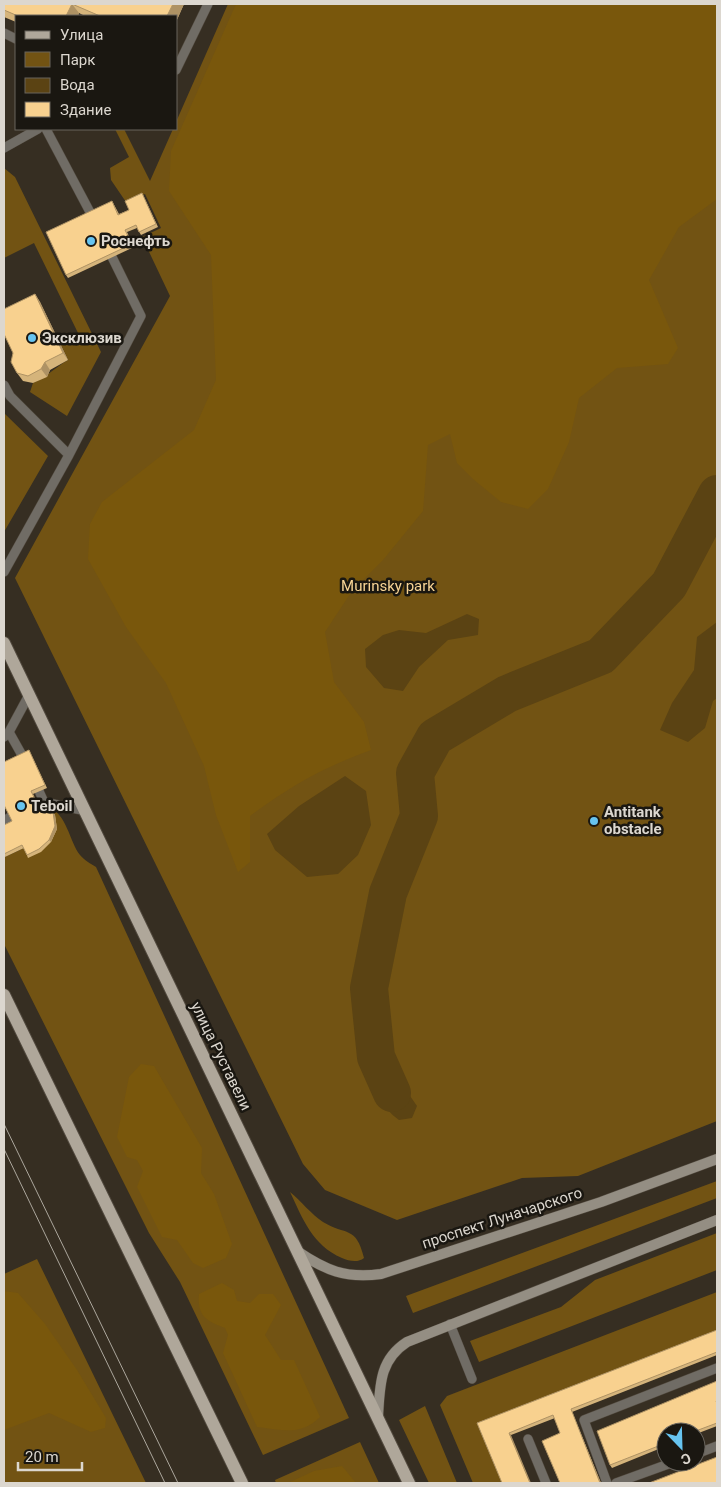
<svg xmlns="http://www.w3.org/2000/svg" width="721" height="1487" viewBox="0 0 721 1487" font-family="Roboto,sans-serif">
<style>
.green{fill:#725313}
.forest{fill:#79570c}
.water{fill:#5b4313}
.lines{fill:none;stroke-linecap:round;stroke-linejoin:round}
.river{stroke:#5b4313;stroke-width:38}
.lane-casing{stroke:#51493e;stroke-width:10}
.secondary-casing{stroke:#51493e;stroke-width:11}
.primary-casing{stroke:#51493e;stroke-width:14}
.lane{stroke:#706c65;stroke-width:9}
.secondary{stroke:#948e83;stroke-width:10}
.primary{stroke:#afa79a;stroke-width:12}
.tram{stroke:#aca79d;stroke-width:1}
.wall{fill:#d5b47b}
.shaded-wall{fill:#ae9264}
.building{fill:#f8d18f;stroke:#ae9264}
.poi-dot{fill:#67c4f0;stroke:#1a1711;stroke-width:2}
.labels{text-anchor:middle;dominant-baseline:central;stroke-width:5;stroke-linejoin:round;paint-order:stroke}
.poi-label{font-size:15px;font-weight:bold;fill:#dcd7cf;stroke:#1a1711;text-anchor:start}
.park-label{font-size:15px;fill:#f8d495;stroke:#1a1711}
.street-label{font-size:15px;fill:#dcd7cf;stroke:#1a1711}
</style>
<rect width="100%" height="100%" fill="#362e22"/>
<!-- green -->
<path class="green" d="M228,4H717V1121L578,1176L522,1178L397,1220L325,1190L303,1164L15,578L170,296L142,237L161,228L145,194L126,202L111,180L110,168L129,157L115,129H124L150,181L173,129H176V122Z
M4,168L15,177L101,352L67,416L30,392L33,383C47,377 54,368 68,360L61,345L79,335L34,243L4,258Z
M4,413L48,456L4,532Z
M48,808C66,811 70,843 80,855C84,860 91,864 96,867L349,1418L263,1455L180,1282L149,1233L4,944V855L5,857L24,848L52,817Z
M717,1181V1198L413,1313L406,1296Z
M290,1192C301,1201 311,1214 323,1222C346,1236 356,1225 364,1258C358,1263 349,1261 342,1258C312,1245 303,1219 290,1192Z
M717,1233V1270L479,1362L470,1341L561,1307L595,1280Z
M37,1259L146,1483H4V1274Z
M717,1292V1333L480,1426L503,1483H473L440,1405L447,1396Z
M425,1406L457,1483H429L399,1420Z
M360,1442L379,1483H276L275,1480Z"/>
<!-- forest -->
<path class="forest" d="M236,4H717V199L679,227L649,280L678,348L668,364L617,368L579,398L569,442L548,489L528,509L501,502L473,479L457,463L450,434L428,445L423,511L383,560L352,591L325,632L334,682L364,722L371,750C322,768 292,785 250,816V862L238,872L216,815L204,766L166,683L126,627L88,559L90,524L102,502L194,430L216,380L211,255L169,191L171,151Z
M141,1064L154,1066L202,1148L201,1173L214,1194L232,1244L226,1258L203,1268L193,1263L177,1240L162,1237L137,1187L143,1171L137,1160L127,1157L117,1137L129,1077Z
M222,1283L234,1290L237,1301L250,1303L259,1294H273L281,1305L265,1335L281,1360H294L320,1417C301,1436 283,1430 257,1427L223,1353L228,1335L225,1328C206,1321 197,1316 199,1294Z
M4,1291L18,1293L45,1324L77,1370L106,1418L105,1428L91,1432L49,1413L4,1430Z
M342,1466L356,1483H288L314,1471Z"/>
<!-- water -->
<path class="water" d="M467,614L479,619L478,635L448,640L419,667L403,691L384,688L366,667L365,649L383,635L399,630L426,633Z
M717,622V698L713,701L705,728L688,742L660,730L672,703L694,670L697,637Z
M345,776L366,791L371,825L358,855L338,874L307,877L275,850L267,834L299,806Z
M376,1057L399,1080L417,1106L412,1118L399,1120C377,1104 371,1083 376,1057Z"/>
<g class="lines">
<!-- river -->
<path class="river" d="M392,1093L376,1057L369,988L388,893L419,816L415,773L435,737L507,694L601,656L669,585L717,494"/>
<!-- lane casing -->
<g class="lane-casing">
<path id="lane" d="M4,33L16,39
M176,70L208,4
M46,129L91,214
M4,148L38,129
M4,385L10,396L69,455
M4,572L69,455L141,316L112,257
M9,732L23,757
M4,737L9,732L29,695
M39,791L44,802
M38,805L44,802L86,811
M4,821L10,817
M450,1324L472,1379
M528,1439L546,1483
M696,1454L717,1446
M607,1483L584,1420L717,1368
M616,1483L674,1462"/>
</g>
<!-- secondary casing -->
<g class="secondary-casing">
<path id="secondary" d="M297,1251C325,1270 345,1279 381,1274L601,1202L717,1159
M378,1417C380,1386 379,1360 407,1342L717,1220"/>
</g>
<!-- primary casing -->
<g class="primary-casing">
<path id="primary" d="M4,643L409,1483
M4,995L242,1483"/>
</g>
<!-- lane -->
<use href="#lane" class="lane"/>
<!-- secondary -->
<use href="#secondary" class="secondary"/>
<!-- primary -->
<use href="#primary" class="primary"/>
<!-- tram -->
<path class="tram" d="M4,1124L178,1483
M4,1149L165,1483"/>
</g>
<!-- wall -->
<path class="wall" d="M4,4H184L176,22V16H85L79,13L78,16H16V22L4,17Z
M142,193L158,227L141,235L137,228L127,232L134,247L68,278L66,275L112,201L119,214L129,210Z
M35,294L40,302L68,360L50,370L47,377L33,383L23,381L17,373Z
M29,750L47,788L33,794L40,808H48L50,814L53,812L55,815L57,829L51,842L41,852L28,858L24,848L5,857L4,856V825L12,821L5,807H4V762Z
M717,1330V1355L572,1412L601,1483H560V1433L555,1418L511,1435L477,1423Z
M717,1381V1426L696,1434V1432H666V1446L612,1468L610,1465Z"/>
<!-- shaded-wall -->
<path class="shaded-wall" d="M72,4L79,13L78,16H66Z
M173,4H184L176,22V16H167Z
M35,294L40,302L68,360L63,353Z
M45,362L50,370L47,377L41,369Z
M53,812L55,815L57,829L51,842L49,840Z
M571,1409L572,1412L601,1483H600Z
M509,1433L511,1435L531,1483H530Z"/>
<!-- building -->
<path class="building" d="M4,4H72L66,16H18L4,10Z
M72,4H173L167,16H100Z
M142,193L156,224L139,232L136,225L125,230L132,244L66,275L46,232L112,201L118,215L129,210L125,201Z
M35,294L63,353L45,362L41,369L28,376L17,373L11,362L13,353L4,334V309Z
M29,750L45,785L31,791L39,808L46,805L50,814L53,812L55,826L49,840L39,849L27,855L22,845L4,854V825L12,821L4,805V762Z
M717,1330V1352L571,1409L600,1483H560L542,1441L560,1433L553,1415L509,1433L530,1483H502L477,1423Z
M717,1381V1400L716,1401L717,1403V1423L693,1432H666V1443L610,1465L597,1431Z
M717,1457V1483H649Z"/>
<!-- markers -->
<g class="poi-dot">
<circle cx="91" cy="241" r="5"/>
<circle cx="32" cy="338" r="5"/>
<circle cx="21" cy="806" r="5"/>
<circle cx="594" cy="821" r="5"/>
</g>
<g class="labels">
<!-- poi labels -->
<g class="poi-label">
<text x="101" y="241">Роснефть</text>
<text x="42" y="338">Эксклюзив</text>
<text x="31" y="806">Teboil</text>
<text x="604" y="812">Antitank<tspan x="604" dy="17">obstacle</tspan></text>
</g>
<!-- park labels -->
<g class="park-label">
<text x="388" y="586">Murinsky park</text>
</g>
<!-- street labels -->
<g class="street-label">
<text transform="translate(221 1056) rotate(64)">улица Руставели</text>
<text transform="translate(502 1218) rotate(-18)">проспект Луначарского</text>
</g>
</g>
<!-- border -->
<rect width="721" height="1487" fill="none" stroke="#dcd7cf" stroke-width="10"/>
<!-- legend -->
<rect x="15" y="15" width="162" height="115" fill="#1a1711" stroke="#68645d"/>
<rect x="25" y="31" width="25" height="8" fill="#afa79a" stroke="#68645d"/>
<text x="60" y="40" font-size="15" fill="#dcd7cf">Улица</text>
<rect x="25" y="52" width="25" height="15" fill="#725313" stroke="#68645d"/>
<text x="60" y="65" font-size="15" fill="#dcd7cf">Парк</text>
<rect x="25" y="78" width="25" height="15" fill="#5b4313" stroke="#68645d"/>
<text x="60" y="90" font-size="15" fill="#dcd7cf">Вода</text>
<rect x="25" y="102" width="25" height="15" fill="#f8d18f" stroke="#68645d"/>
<text x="60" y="115" font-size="15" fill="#dcd7cf">Здание</text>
<!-- north arrow -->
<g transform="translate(681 1447) rotate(157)"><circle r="24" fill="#1a1711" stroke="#68645d"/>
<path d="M0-4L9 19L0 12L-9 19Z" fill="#67c4f0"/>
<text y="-8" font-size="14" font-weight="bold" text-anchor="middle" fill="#dcd7cf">С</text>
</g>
<!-- scale -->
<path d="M18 1462v8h64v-8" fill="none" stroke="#dcd7cf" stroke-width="2.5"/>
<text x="25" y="1462" font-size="15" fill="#dcd7cf" stroke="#1a1711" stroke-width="4" paint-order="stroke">20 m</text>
</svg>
